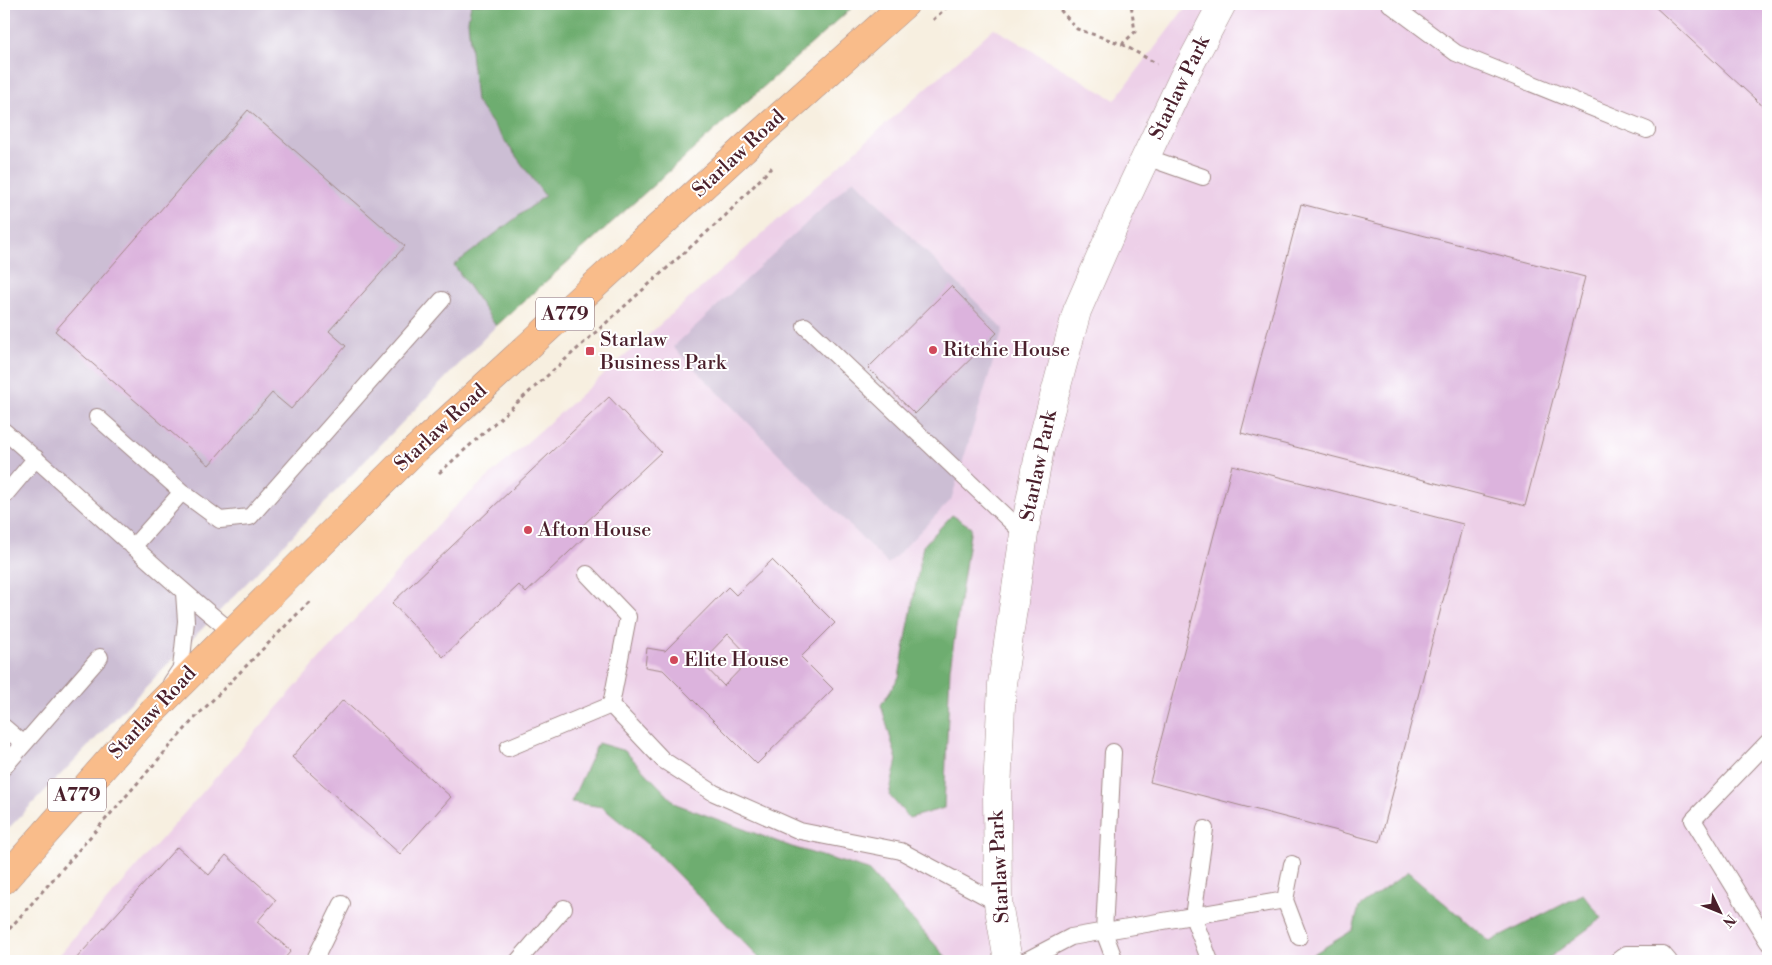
<svg xmlns="http://www.w3.org/2000/svg" width="1772" height="965" viewBox="0 0 1772 965" font-family="'Libre Bodoni',serif">
<style>
.built{fill:#edd0e8}
.industrial{fill:#ccbed4}
.forest{fill:#6ead6f;stroke:#5c664d}
.building{fill:#dcb3dd;fill-rule:evenodd}
.lines{fill:none;stroke-linecap:round;stroke-linejoin:round}
.service-casing{stroke:#a08786;stroke-width:18}
.minor-casing{stroke:#a08786;stroke-width:29}
.primary-casing{stroke:#a08786;stroke-width:29}
.path{stroke:#a08786;stroke-width:3;stroke-dasharray:4 4;stroke-linecap:butt}
.service{stroke:#fff;stroke-width:16}
.minor{stroke:#fff;stroke-width:28}
.primary{stroke:#f9bc8a;stroke-width:28}
.poi-dot{fill:#d1495b;stroke:#fff;stroke-width:2}
.labels{text-anchor:middle;dominant-baseline:central;stroke-width:4;stroke-linejoin:round;paint-order:stroke}
.shield{fill:#fff;stroke:#80626b;stroke-width:1}
.shield-label{font-size:19px;font-weight:bold;fill:#4a1f2b}
.street-label{font-size:20px;fill:#4a1f2b;stroke:#fff}
.poi-label{font-size:20px;fill:#4a1f2b;stroke:#fff;text-anchor:start}
</style>
<rect width="100%" height="100%" fill="#fff"/>
<filter id="ink" filterUnits="userSpaceOnUse"><feTurbulence type="fractalNoise" baseFrequency=".02" numOctaves="2"/><feDisplacementMap in="SourceGraphic" scale="10" xChannelSelector="R" yChannelSelector="G"/><feConvolveMatrix kernelMatrix="1 2 1 2 8 2 1 2 1" color-interpolation-filters="sRGB"/></filter>
<filter id="wash" filterUnits="userSpaceOnUse"><feTurbulence type="fractalNoise" baseFrequency=".0096" numOctaves="4" result="noise"/><feDisplacementMap in="SourceGraphic" scale="20" xChannelSelector="R" yChannelSelector="G"/><feGaussianBlur stdDeviation="1.12" result="paint"/><feColorMatrix in="noise" values="0 0 0 0 0 0 0 0 0 0 0 0 0 0 0 0 0 1.4 0 .05"/><feComposite in="paint" operator="in"/></filter>
<g filter="url(#wash)">
<rect width="100%" height="100%" fill="#f7efe0"/>
<!-- built -->
<path class="built" d="M1188,4H1768V961H54L451,510L994,28L1115,100Z"/>
<!-- industrial -->
<path class="industrial" d="M10,4H471L468,21L476,101L545,196L454,265L496,326L4,833V5Z
M854,179L1003,329L951,500L888,564L673,347Z"/>
<!-- forest -->
<path class="forest" d="M471,4H856L496,326L454,265L545,196L476,101L468,21Z
M952,515L971,527L950,668L944,808L909,818L889,795L897,760L881,705L899,677L923,546Z
M598,743L625,751L676,804L792,847L868,870L947,958L948,961H762L653,849L602,807L571,802Z
M1408,872L1490,942L1583,894L1602,918L1545,961H1302L1353,930L1359,907Z"/>
<g id="blocks">
<!-- building -->
<path class="building" d="M1652,4H1768V111Z
M248,110L405,246L329,331L346,346L291,409L272,393L209,465L55,331Z
M1301,204L1585,277L1525,506L1241,433Z
M951,286L997,333L915,414L868,368Z
M609,397L661,452L582,526L589,533L526,593L519,585L443,657L392,603Z
M1232,465L1463,524L1380,842L1150,782Z
M772,560L835,623L801,657L833,689L757,764L663,670L645,667L647,648L665,651L728,587L736,595ZM728,634L751,658L724,686L701,662Z
M343,700L451,797L400,854L292,757Z
M177,847L209,875L226,855L276,900L257,922L291,951L282,961H74Z"/>
</g>
</g>
<g filter="url(#ink)">
<use href="#blocks" fill-opacity="0" stroke="#a08786" stroke-width="1"/>
<g class="lines">
<!-- service casing -->
<g class="service-casing">
<path id="service" d="M1390,4L1456,53L1647,130
M1146,157L1203,177
M805,326L1024,534
M97,417L182,492
M4,431C81,497 153,568 232,632
M4,496L36,458
M133,547L182,492L220,520L250,517L442,300
M587,574L628,617L611,705L663,760L714,793L800,831L901,851L998,903
M171,683L181,668L186,621L184,593
M4,727L24,744
M1768,742L1693,820L1768,942
M508,748L611,705
M1113,752L1104,932L1115,961
M4,767L100,657
M1205,829L1193,917L1210,961
M1292,864L1285,900L1299,937
M314,961L342,904
M518,961L564,908
M1025,961L1071,937L1285,900
M1617,961L1626,954H1663L1669,961"/>
</g>
<!-- minor casing -->
<g class="minor-casing">
<path id="minor" d="M1008,961L998,903L997,791L1002,684L1024,534L1040,449L1077,311L1125,201L1183,78L1222,4"/>
</g>
<!-- primary casing -->
<g class="primary-casing">
<path id="primary" d="M4,880L152,712L414,451L761,133L905,4"/>
</g>
<!-- path -->
<path class="path" d="M1055,4L1077,29L1122,44L1135,32L1131,4
M933,20L950,4
M1122,44L1157,64
M439,473L725,216L773,166
M4,935L193,720L312,599"/>
<!-- service -->
<use href="#service" class="service"/>
<!-- minor -->
<use href="#minor" class="minor"/>
<!-- primary -->
<use href="#primary" class="primary"/>
</g>
</g>
<!-- markers -->
<g class="poi-dot">
<circle cx="933" cy="350" r="5"/>
<rect x="585" y="346" width="10" height="10" rx="2.5"/>
<circle cx="528" cy="530" r="5"/>
<circle cx="674" cy="660" r="5"/>
</g>
<g class="labels">
<!-- shield labels -->
<g class="shield">
<rect x="536" y="297.5" width="58" height="33" rx="4"/>
<rect x="48" y="778.5" width="58" height="33" rx="4"/>
</g>
<g class="shield-label">
<text x="565" y="314">A779</text>
<text x="77" y="795">A779</text>
</g>
<!-- street labels -->
<g class="street-label">
<text transform="translate(1180 88) rotate(-64)">Starlaw Park</text>
<text transform="translate(739 154) rotate(-43)">Starlaw Road</text>
<text transform="translate(441 428) rotate(-43)">Starlaw Road</text>
<text transform="translate(1039 466) rotate(-78)">Starlaw Park</text>
<text transform="translate(153 713) rotate(-47)">Starlaw Road</text>
<text transform="translate(1000 867) rotate(-93)">Starlaw Park</text>
</g>
<!-- poi labels -->
<g class="poi-label">
<text x="600" y="340">Starlaw<tspan x="600" dy="23">Business Park</tspan></text>
<text x="943" y="350">Ritchie House</text>
<text x="538" y="530">Afton House</text>
<text x="684" y="660">Elite House</text>
</g>
</g>
<!-- margin -->
<rect width="1772" height="965" fill="none" stroke="#fff" stroke-width="20"/>
<!-- north arrow -->
<g transform="translate(1720 912) rotate(133)" stroke="#ffffff" stroke-width="4" paint-order="stroke">
<path d="M0-4L9 19L0 12L-9 19Z" fill="#4a1f2b"/>
<text y="-8" font-size="14" font-weight="bold" text-anchor="middle" fill="#4a1f2b">N</text>
</g>
</svg>
